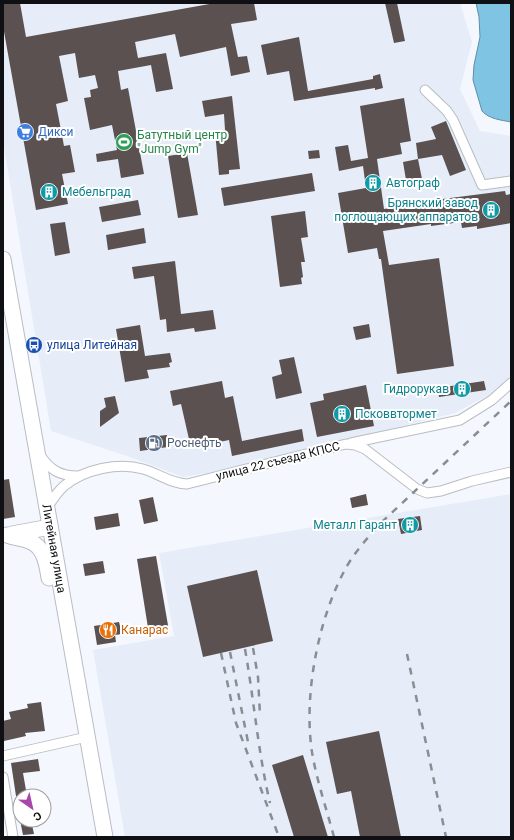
<svg xmlns="http://www.w3.org/2000/svg" width="514" height="840" viewBox="0 0 514 840" font-family="Roboto,sans-serif">
<style>
.built{fill:#e6ecf8}
.water{fill:#80c4e3;stroke:#5e8ea5}
.building{fill:#5a5150}
.lines{fill:none;stroke-linecap:round;stroke-linejoin:round}
.minor-casing{stroke:#b8bdc5;stroke-width:11}
.primary-casing{stroke:#b8bdc5;stroke-width:17}
.minor{stroke:#fff;stroke-width:9}
.primary{stroke:#fff;stroke-width:15}
.rail{stroke:#8a8d91;stroke-width:2.5;stroke-dasharray:7 7;stroke-linecap:butt}
.labels{text-anchor:middle;dominant-baseline:central;stroke-width:4;stroke-linejoin:round;paint-order:stroke}
.shop-label{font-size:12px;fill:#366cbe;stroke:#fff;text-anchor:start}
.leisure-label{font-size:12px;fill:#27864d;stroke:#fff;text-anchor:start}
.culture-label{font-size:12px;fill:#0d838f;stroke:#fff;text-anchor:start}
.transit-label{font-size:12px;fill:#164399;stroke:#fff;text-anchor:start}
.service-label{font-size:12px;fill:#4e5e75;stroke:#fff;text-anchor:start}
.street-label{font-size:12px;fill:#0f1013;stroke:#fff}
.food-label{font-size:12px;fill:#c56008;stroke:#fff;text-anchor:start}
</style>
<rect width="100%" height="100%" fill="#f4f8fe"/>
<!-- built -->
<path class="built" d="M3,3H460L472,42L460,89L480,131L511,136V379L498,390L455,413L230,469L183,477L127,456L51,431L3,141Z
M511,494V837H125L93,650L174,636L159,553Z"/>
<!-- water -->
<path class="water" d="M476,3H511V122C501,120 489,119 482,111L473,80L474,65L480,37L479,17Z"/>
<!-- building -->
<path class="building" d="M3,3H20L26,37L215,3H254L257,20L231,24L238,57L247,56L250,72L231,76L226,47L180,57L175,34L135,42L138,58L166,53L173,89L156,92L151,65L118,71L121,90L128,88L144,174L121,178L118,159L97,162L96,154L117,150L112,125L90,130L84,98L91,97L90,90L98,88L95,75L79,78L75,53L59,56L68,101L56,104L64,146L70,145L75,172L62,174L68,204L36,210L3,26Z
M385,3H397L405,41L394,43Z
M299,37L308,91L373,79V76L380,74L383,88L375,90V88L294,101L289,71L267,75L261,45Z
M232,96L240,169L229,170V174L219,175L215,131L225,130L224,114L205,117L202,101Z
M404,98L411,141L400,143L402,154L377,159L384,209L427,202V201L505,191L506,195L511,194V223L477,229V226L462,228L461,222L431,226V224L383,231L389,265L439,258L454,366L397,374L381,259H379L377,248L348,253L338,193L366,188L363,166L339,171L335,147L348,145L351,161L368,158L360,106Z
M446,121L466,170L450,176L442,155L418,159L416,143L436,139L431,127Z
M319,150L320,158L309,159L308,151Z
M187,153L198,215L178,218L168,156Z
M418,159L423,184L407,186L403,162Z
M312,173L315,191L224,206L221,188Z
M138,200L141,215L102,222L99,207Z
M305,211L308,237L301,238L305,262H301L303,277L301,278L302,284L280,287L271,216Z
M65,222L70,253L55,256L50,224Z
M144,228L146,243L108,250L106,235Z
M175,261L181,314L213,310L216,329L195,332L194,328L167,332L166,319L160,320L154,276L134,279L132,267Z
M369,324L371,337L356,340L353,327Z
M140,325L145,356L170,353L172,362L169,363L170,367L147,370L149,378L125,382L116,329Z
M294,357L302,393L276,399L272,377L282,374L279,360Z
M222,381L225,398L233,396L242,441L302,429L304,441L232,456L229,440L191,448L181,404L173,406L170,391Z
M484,381L486,390L439,397L438,388Z
M366,385L374,426L317,437L310,403L324,400L323,394Z
M115,396L119,413L100,427V411L106,407L104,398Z
M167,435L168,447L140,451L139,438Z
M9,479L15,517L3,519V480Z
M366,494L368,505L352,508L350,498Z
M153,497L158,521L144,524L139,500Z
M118,513L120,526L96,530L94,517Z
M420,516L422,530L401,534L398,519Z
M156,556L169,631L149,634L137,559Z
M103,561L105,573L85,576L83,564Z
M257,570L273,641L203,657L187,586Z
M119,622L122,634L115,635L116,642L97,645L94,626Z
M41,702L45,731L25,733L26,736L4,741L3,721L11,719L9,712L28,708L27,704Z
M379,731L401,837H360L351,791L337,794L326,742Z
M303,755L328,837H294L272,765Z
M38,759L40,771L23,773L27,796H16L11,763Z
M20,820H31L34,834L23,835Z"/>
<g class="lines">
<!-- minor casing -->
<g class="minor-casing">
<path id="minor" d="M425,90L447,111L453,120L482,185L511,181
M351,443L460,420L492,400L511,383
M40,455C50,470 60,476 78,476
M47,508C52,500 57,492 64,486C84,469 119,462 143,469C160,474 169,483 187,484L346,444L355,445L365,449L417,489L427,493L441,491L472,481L511,472
M3,756L87,737
M3,777L13,837"/>
</g>
<!-- primary casing -->
<g class="primary-casing">
<g id="primary">
<path id="s1" d="M3,259L105,837"/>
<path d="M12,534L50,527"/>
<path d="M7,535C15,538 22,538 29,541C44,546 47,564 49,578"/>
</g>
</g>
<!-- minor -->
<use href="#minor" class="minor"/>
<!-- primary -->
<use href="#primary" class="primary"/>
<!-- rail -->
<path class="rail" d="M253,648L258,677L260,715
M245,649C254,700 258,752 270,803
M230,652L248,742
M221,653L236,723L279,837
M407,654L446,837
M334,837C327,811 318,784 313,758C302,699 318,617 347,566C357,549 370,535 383,521L511,401"/>
</g>
<!-- icons -->
<defs>
<g id="supermarket-disc" transform="scale(0.9)"><circle r="9.5" fill="#3f7fe0" stroke="#fff"/><path d="M-6-5.5h2.5l.6 2H6L4.5 2H-2.5L-4.4-4H-6ZM-1.5 3.2a1.3 1.3 0 1 0 .1 0ZM3 3.2a1.3 1.3 0 1 0 .1 0Z" fill="#fff"/></g>
<g id="stadium-disc" transform="scale(0.9)"><circle r="9.5" fill="#2e9e5b" stroke="#fff"/><path d="M0-5a6.5 5 0 1 0 0 10a6.5 5 0 1 0 0-10ZM-3.5-1.8h7v3.6h-7Z" fill="#fff"/></g>
<g id="building-disc" transform="scale(0.9)"><circle r="9.5" fill="#0f9aa8" stroke="#fff"/><path d="M-4-6H4V6H1V3H-1V6H-4ZM-2.5-4.3h1.7v1.8h-1.7ZM.8-4.3h1.7v1.8H.8ZM-2.5-1h1.7V.8h-1.7ZM.8-1h1.7V.8H.8Z" fill="#fff"/></g>
<g id="bus-disc" transform="scale(0.9)"><circle r="9.5" fill="#1a4fb4" stroke="#fff"/><path d="M-5-6H5V4H4V6H2V4H-2V6H-4V4H-5ZM-3.5-4V0h7V-4ZM-3.5 1.2v1.5H-2V1.2ZM2 1.2v1.5H3.5V1.2Z" fill="#fff"/></g>
<g id="fuel-disc" transform="scale(0.9)"><circle r="9.5" fill="#5c6f8a" stroke="#fff"/><path d="M-5.5-6h7V0h2V4h1.3V-2.5L3-4.5l.8-.8L6-3V5H2.5V1h-1V6h-7ZM-4.2-4.7v3.2H.2V-4.7Z" fill="#fff"/></g>
<g id="restaurant-disc" transform="scale(0.9)"><circle r="9.5" fill="#e8710a" stroke="#fff"/><path d="M-5-6h1v4h1v-4h1v4h1v-4h1v5L-1.5 .5V6h-2V.5L-5-1ZM5-6V6H3V1.5H1.5Q1.5-4 5-6Z" fill="#fff"/></g>
</defs>
<g fill-rule="evenodd">
<use href="#supermarket-disc" x="25" y="132"/>
<use href="#stadium-disc" x="124" y="142"/>
<use href="#building-disc" x="373" y="183"/>
<use href="#building-disc" x="49" y="192"/>
<use href="#building-disc" x="491" y="210"/>
<use href="#bus-disc" x="34" y="345"/>
<use href="#building-disc" x="462" y="389"/>
<use href="#building-disc" x="342" y="414"/>
<use href="#fuel-disc" x="154" y="443"/>
<use href="#building-disc" x="410" y="525"/>
<use href="#restaurant-disc" x="108" y="630"/>
</g>
<g class="labels">
<!-- shop labels -->
<g class="shop-label">
<text x="38" y="132">Дикси</text>
</g>
<!-- leisure labels -->
<g class="leisure-label">
<text x="137" y="135">Батутный центр<tspan x="137" dy="14">"Jump Gym"</tspan></text>
</g>
<!-- culture labels -->
<g class="culture-label">
<text x="386" y="183">Автограф</text>
<text x="62" y="192">Мебельград</text>
<text x="478" y="203" text-anchor="end">Брянский завод<tspan x="478" dy="14">поглощающих аппаратов</tspan></text>
<text x="449" y="389" text-anchor="end">Гидрорукав</text>
<text x="355" y="414">Псковвтормет</text>
<text x="397" y="525" text-anchor="end">Металл Гарант</text>
</g>
<!-- transit labels -->
<g class="transit-label">
<text x="47" y="345">улица Литейная</text>
</g>
<!-- service labels -->
<g class="service-label">
<text x="167" y="443">Роснефть</text>
</g>
<!-- street labels -->
<g class="street-label">
<text transform="translate(278 461) rotate(-14)">улица 22 съезда КПСС</text>
<text stroke="none"><textPath href="#s1" startOffset="294">Литейная улица</textPath></text>
</g>
<!-- food labels -->
<g class="food-label">
<text x="121" y="630">Канарас</text>
</g>
</g>
<!-- border -->
<rect width="514" height="840" fill="none" stroke="#0f1013" stroke-width="8"/>
<!-- north arrow -->
<g transform="translate(32 808) rotate(146)"><circle r="19" fill="#ffffff" stroke="#9f9fa1"/>
<path d="M0-3L7 15L0 10L-7 15Z" fill="#a946ac"/>
<text y="-6" font-size="11" font-weight="bold" text-anchor="middle" fill="#0f1013">С</text>
</g>
</svg>
